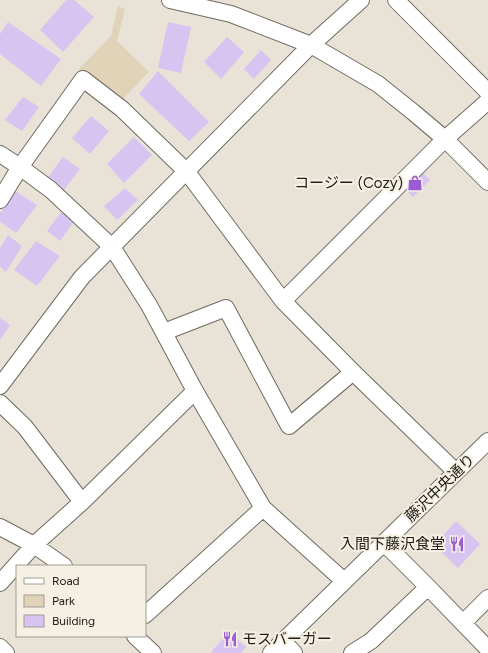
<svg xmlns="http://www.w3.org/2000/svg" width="488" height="653" viewBox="0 0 488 653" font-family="Figtree,'Noto Sans JP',sans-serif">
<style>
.green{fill:#e0d3b7}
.building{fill:#d8c4f0}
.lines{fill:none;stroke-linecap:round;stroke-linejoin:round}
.minor-casing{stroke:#706b61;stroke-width:18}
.minor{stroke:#fff;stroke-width:16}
.labels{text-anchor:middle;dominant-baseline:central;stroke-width:4;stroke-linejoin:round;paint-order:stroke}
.poi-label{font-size:15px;fill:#22201c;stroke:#f6f0e4;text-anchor:end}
.street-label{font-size:15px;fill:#22201c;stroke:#f6f0e4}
</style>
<rect width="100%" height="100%" fill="#e9e3d7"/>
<!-- green -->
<path class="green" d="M118,6L125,9L117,41L149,72L122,100L79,69L111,36Z"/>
<!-- building -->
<path class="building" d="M66,0H74L94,17L63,52L40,30Z
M8,22L61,59L41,86L0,54V34Z
M168,22L191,27L181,73L158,68Z
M227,37L244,52L221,79L204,62Z
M261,50L271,60L254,79L244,69Z
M158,71L209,122L189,141L139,94Z
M23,97L39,107L22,131L5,120Z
M91,116L109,131L90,154L72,138Z
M134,137L152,155L124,183L107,164Z
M63,157L80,169L64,190L48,177Z
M418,168L430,180L413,197L401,185Z
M125,188L138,200L117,220L104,206Z
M15,191L37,205L16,233L0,222V213Z
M61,212L74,221L60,241L47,231Z
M8,235L22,246L6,272L0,267V248Z
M36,241L60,256L37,286L14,270Z
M0,318L10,325L0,340Z
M456,521L480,544L458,568L434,545Z
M229,632L246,647L241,653H213L211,652Z"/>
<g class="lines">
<!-- minor casing -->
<g class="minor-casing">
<path id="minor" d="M170,0L231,14L311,45L378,84L413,112L445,139L488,182
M396,0L488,92
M0,154L20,167L51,190L112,247L149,305L195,391L263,508L344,581
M0,200L20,167L83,79L122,109L187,172L283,301L353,372L456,472
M283,301L445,139L488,101
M164,332L226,308L289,426L353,372
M0,386L82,277L311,45L361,0
M0,403L25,427L82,502
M0,527L34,545L64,566
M384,543L428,587L488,649
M0,583L34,545L82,502L195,391
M145,615L263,508
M463,623L488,598
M135,636L153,653
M283,641L294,653
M0,647L6,653
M271,653L488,441
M352,653L371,641L428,587"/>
</g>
<!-- minor -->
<use href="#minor" class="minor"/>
</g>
<!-- icons -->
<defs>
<g id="shop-bare" transform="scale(1.2)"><path d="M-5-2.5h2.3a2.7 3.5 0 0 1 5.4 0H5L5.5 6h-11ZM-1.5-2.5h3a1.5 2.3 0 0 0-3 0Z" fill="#9b5dd3" stroke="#f6f0e4" stroke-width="2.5" paint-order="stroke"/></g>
<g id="restaurant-bare" transform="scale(1.2)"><path d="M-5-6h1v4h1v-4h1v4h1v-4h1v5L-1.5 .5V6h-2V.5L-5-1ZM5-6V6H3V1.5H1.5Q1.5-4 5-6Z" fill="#9b5dd3" stroke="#f6f0e4" stroke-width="2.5" paint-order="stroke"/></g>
</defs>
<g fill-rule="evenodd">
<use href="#shop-bare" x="415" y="183"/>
<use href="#restaurant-bare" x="457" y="544"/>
<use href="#restaurant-bare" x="230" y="639"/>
</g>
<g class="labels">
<!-- poi labels -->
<g class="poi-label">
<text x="403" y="183">コージー (Cozy)</text>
<text x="445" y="544">入間下藤沢食堂</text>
<text x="242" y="639" text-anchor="start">モスバーガー</text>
</g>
<!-- street labels -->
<g class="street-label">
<text transform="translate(440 488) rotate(-44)">藤沢中央通り</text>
</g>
</g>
<!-- legend -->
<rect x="16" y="565" width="130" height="72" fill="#f6f0e4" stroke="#a19d94"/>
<rect x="24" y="578" width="20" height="6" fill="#ffffff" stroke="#a19d94"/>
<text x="52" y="585" font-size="12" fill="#22201c">Road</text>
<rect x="24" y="595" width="20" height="12" fill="#e0d3b7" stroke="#a19d94"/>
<text x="52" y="605" font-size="12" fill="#22201c">Park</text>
<rect x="24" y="615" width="20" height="12" fill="#d8c4f0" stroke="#a19d94"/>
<text x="52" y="625" font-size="12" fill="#22201c">Building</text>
</svg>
